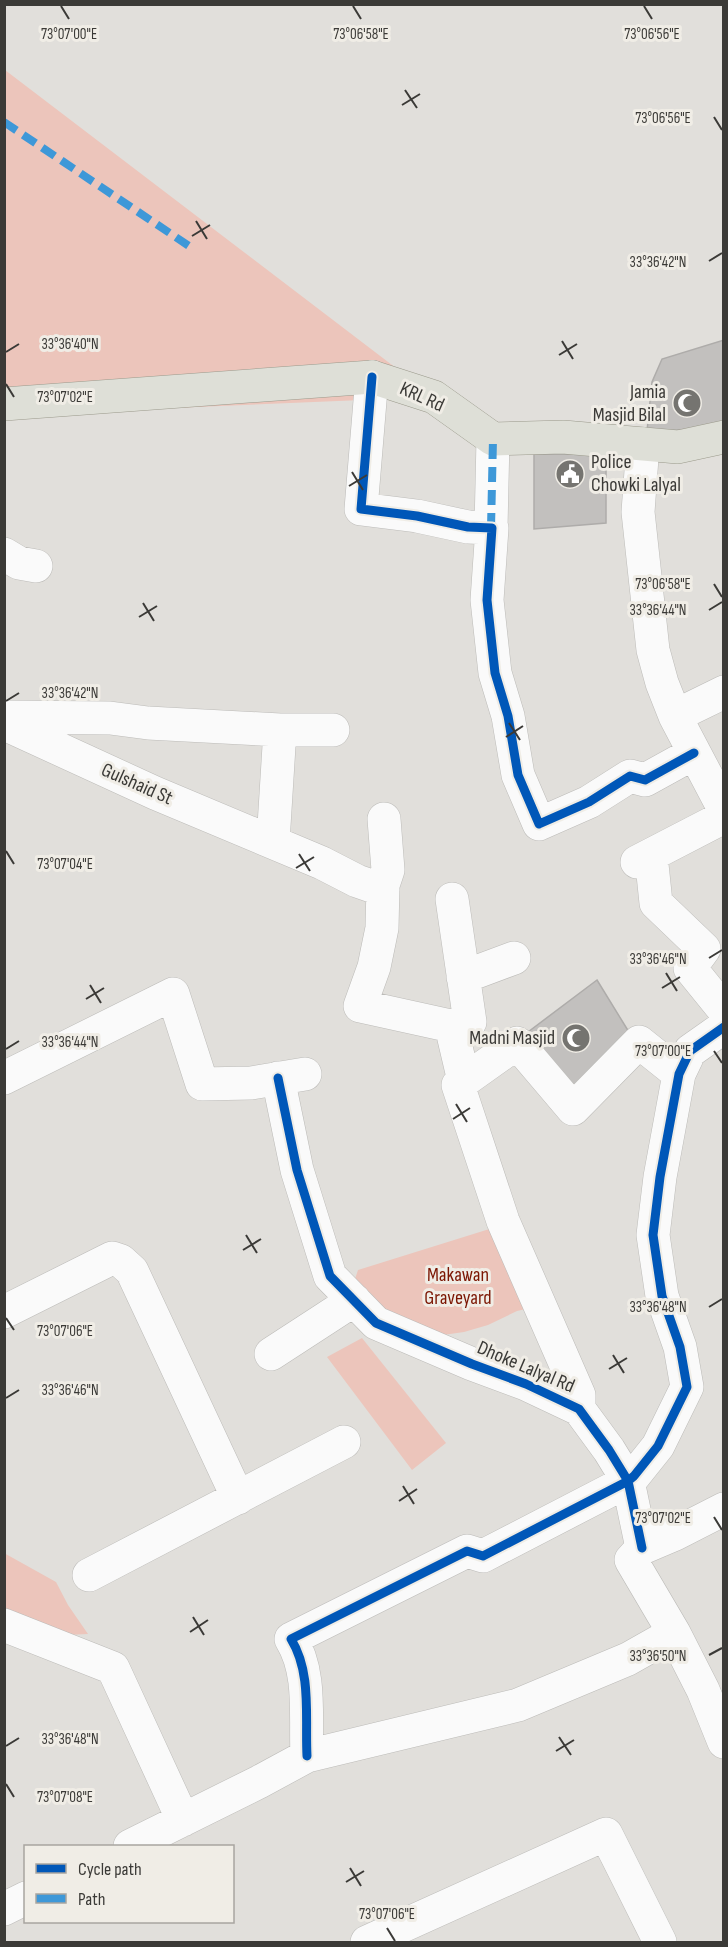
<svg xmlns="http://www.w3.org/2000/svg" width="728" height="1947" viewBox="0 0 728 1947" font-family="'Sofia Sans Condensed',sans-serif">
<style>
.green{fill:#ecc5bb}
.building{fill:#c2c0be;stroke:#aeacaa;stroke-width:1.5}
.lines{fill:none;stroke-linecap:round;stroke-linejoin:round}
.minor-casing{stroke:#bcbbb8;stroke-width:34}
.major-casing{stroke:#9b9a8c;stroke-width:34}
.minor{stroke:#fafafa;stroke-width:33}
.major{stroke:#dedfd7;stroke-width:33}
.quiet{stroke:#3e98d8;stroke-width:8;stroke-dasharray:15 8;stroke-linecap:butt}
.cycleway-casing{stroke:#f0ede6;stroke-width:13}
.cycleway{stroke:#0057b8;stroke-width:9}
.ticks{fill:none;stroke:#3b3a37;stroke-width:2}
.labels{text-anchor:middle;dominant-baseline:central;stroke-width:6;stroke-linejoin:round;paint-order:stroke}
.poi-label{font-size:20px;fill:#3b3a37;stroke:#f0ede6;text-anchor:end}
.street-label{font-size:20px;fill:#3b3a37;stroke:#f0ede6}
.park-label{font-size:20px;fill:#7b1603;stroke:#f0ede6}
.ticks-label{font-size:15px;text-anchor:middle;fill:#3b3a37;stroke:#f0ede6;stroke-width:6;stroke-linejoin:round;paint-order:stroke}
</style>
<rect width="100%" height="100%" fill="#e1dfdb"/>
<!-- green -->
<path class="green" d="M5,70L434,397L5,415Z
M499,1226L530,1308L517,1311L488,1325L464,1332L443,1335L395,1321L355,1279L358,1270Z
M362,1338L446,1443L412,1470L327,1357Z
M4,1553L56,1582L68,1605L88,1634L66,1635L5,1610Z"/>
<!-- building -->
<path class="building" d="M724,340V423L698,430L647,431L652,382L662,359Z
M534,454H606V523L534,529Z
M597,980L632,1037L571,1096L520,1038Z"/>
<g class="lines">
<!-- minor casing -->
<g class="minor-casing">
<path id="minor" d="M372,377L361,509L417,516L468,527L492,528L487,600L495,673L508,716L518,775L539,824L589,802L630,776L645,780L694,753
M643,444L638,512L653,650L662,683L675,716L724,809
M491,528L493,439
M4,554L19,563L36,566
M675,716L724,692
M4,717L110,718L148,723L280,730H333
M4,722L9,726L155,793L322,863L357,881L383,890
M384,819L388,870L383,885L382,928L374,967L360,1006L451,1026L464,1081
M273,842L280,730
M651,855L656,903L704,949L690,968L724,1010
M637,862L724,817
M463,977L514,958
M451,1026L470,1022L452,899
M4,1078L173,994L202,1084L251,1083L305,1074
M278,1078L297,1170L330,1276L376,1323L472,1364L526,1384L579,1409L609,1450L628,1481L642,1548
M4,1312L112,1258L121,1261L132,1271L238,1498
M271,1354L354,1300
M579,1409V1395L503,1221L458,1085L517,1043L573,1109L639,1042L679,1074
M724,1509L675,1534L642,1548L631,1560L674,1633L703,1690L724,1742
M89,1575L344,1442
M4,1625L113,1668L183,1820
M307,1756C305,1717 312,1673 291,1639L467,1551L483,1556L628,1481L634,1476L658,1446L687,1387L680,1347L662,1296L653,1235L660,1177L679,1074L690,1051L724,1027
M130,1846L259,1782L307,1756L518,1705L628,1659L674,1633
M4,1909L26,1898
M367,1942L606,1834L660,1942"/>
</g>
<!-- major casing -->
<g class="major-casing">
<path id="major" d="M4,404L372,377L434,397L493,439L563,437L678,447L724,437"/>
</g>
<!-- minor -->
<use href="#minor" class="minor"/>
<!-- major -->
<use href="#major" class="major"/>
<!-- quiet -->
<path class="quiet" d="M4,122L192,248
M491,528L493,439"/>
<!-- cycleway casing -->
<g class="cycleway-casing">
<path id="cycleway" d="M372,377L361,509L417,516L468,527L492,528L487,600L495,673L508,716L518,775L539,824L589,802L630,776L645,780L694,753
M278,1078L297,1170L330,1276L376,1323L472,1364L526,1384L579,1409L609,1450L628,1481L642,1548
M307,1756C305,1717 312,1673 291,1639L467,1551L483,1556L628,1481L634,1476L658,1446L687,1387L680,1347L662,1296L653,1235L660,1177L679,1074L690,1051L724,1027"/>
</g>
<!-- cycleway -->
<use href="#cycleway" class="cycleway"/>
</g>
<!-- ticks -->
<path class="ticks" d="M61,6L69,19M353,6L361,19M644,6L652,19M405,90L417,108M402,105L420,94M714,117L722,130M196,221L207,239M192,236L210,225M709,261L722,253M562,341L573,359M6,352L19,344M559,355L577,344M6,384L14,397M352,472L363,490M349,486L367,475M714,584L722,597M143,603L154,621M709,610L722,602M139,617L157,606M6,701L19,693M509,723L520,740M506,737L523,726M6,851L14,864M299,854L310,871M296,868L314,857M709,958L722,950M666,973L677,991M90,985L101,1003M662,988L680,977M86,999L104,988M6,1049L19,1041M714,1051L722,1063M456,1104L467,1122M453,1119L470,1108M246,1235L257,1253M243,1250L261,1239M709,1307L722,1299M6,1318L14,1330M613,1355L624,1373M609,1369L627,1358M6,1398L19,1390M403,1486L414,1504M399,1501L417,1489M714,1517L722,1530M193,1617L204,1635M190,1632L208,1620M709,1655L722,1648M559,1737L571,1755M6,1746L19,1738M556,1751L574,1740M6,1784L14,1797M350,1868L361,1886M346,1882L364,1871M387,1928L395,1941"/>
<!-- icons -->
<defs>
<g id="mosque-disc" transform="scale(1.5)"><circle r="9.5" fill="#757470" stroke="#f0ede6"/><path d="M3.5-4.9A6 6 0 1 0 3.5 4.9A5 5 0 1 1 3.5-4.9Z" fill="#fff"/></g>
<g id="civic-disc" transform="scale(1.5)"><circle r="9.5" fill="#757470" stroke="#f0ede6"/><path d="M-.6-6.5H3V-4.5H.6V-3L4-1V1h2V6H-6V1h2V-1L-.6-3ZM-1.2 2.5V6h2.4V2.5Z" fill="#fff"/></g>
</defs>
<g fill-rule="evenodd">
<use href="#mosque-disc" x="687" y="403"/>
<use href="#civic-disc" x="570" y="474"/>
<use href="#mosque-disc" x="576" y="1038"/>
</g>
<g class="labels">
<!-- poi labels -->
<g class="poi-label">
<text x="666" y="392">Jamia<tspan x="666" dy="23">Masjid Bilal</tspan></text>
<text x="591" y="462" text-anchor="start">Police<tspan x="591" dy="23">Chowki Lalyal</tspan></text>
<text x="555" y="1038">Madni Masjid</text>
</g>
<!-- street labels -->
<g class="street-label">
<text transform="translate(422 397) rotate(24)">KRL Rd</text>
<text transform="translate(137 784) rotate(24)">Gulshaid St</text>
<text transform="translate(526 1367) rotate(23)">Dhoke Lalyal Rd</text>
</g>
<!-- park labels -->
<g class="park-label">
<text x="458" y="1275">Makawan<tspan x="458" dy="23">Graveyard</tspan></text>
</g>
</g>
<g class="ticks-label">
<text x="69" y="39">73°07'00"E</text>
<text x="361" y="39">73°06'58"E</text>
<text x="652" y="39">73°06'56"E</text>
<text x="663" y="123">73°06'56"E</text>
<text x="658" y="267">33°36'42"N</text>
<text x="70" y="349">33°36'40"N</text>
<text x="65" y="402">73°07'02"E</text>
<text x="663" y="589">73°06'58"E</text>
<text x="658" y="615">33°36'44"N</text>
<text x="70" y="698">33°36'42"N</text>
<text x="65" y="869">73°07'04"E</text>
<text x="658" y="964">33°36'46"N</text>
<text x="70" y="1047">33°36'44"N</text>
<text x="663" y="1056">73°07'00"E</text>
<text x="658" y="1312">33°36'48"N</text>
<text x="65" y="1336">73°07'06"E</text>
<text x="70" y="1395">33°36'46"N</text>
<text x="663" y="1523">73°07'02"E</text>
<text x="658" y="1661">33°36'50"N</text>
<text x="70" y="1744">33°36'48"N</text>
<text x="65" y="1802">73°07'08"E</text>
<text x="387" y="1919">73°07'06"E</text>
</g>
<!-- border -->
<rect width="728" height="1947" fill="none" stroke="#3b3a37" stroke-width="12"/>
<!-- legend -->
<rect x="24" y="1845" width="210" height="78" fill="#f0ede6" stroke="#a8a5a0" stroke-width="1.5"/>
<rect x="36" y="1864" width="30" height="9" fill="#0057b8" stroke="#a8a5a0" stroke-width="1.5"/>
<text x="78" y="1875" font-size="18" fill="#3b3a37">Cycle path</text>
<rect x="36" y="1894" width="30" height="9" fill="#3e98d8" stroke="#a8a5a0" stroke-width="1.5"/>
<text x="78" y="1905" font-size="18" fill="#3b3a37">Path</text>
</svg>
